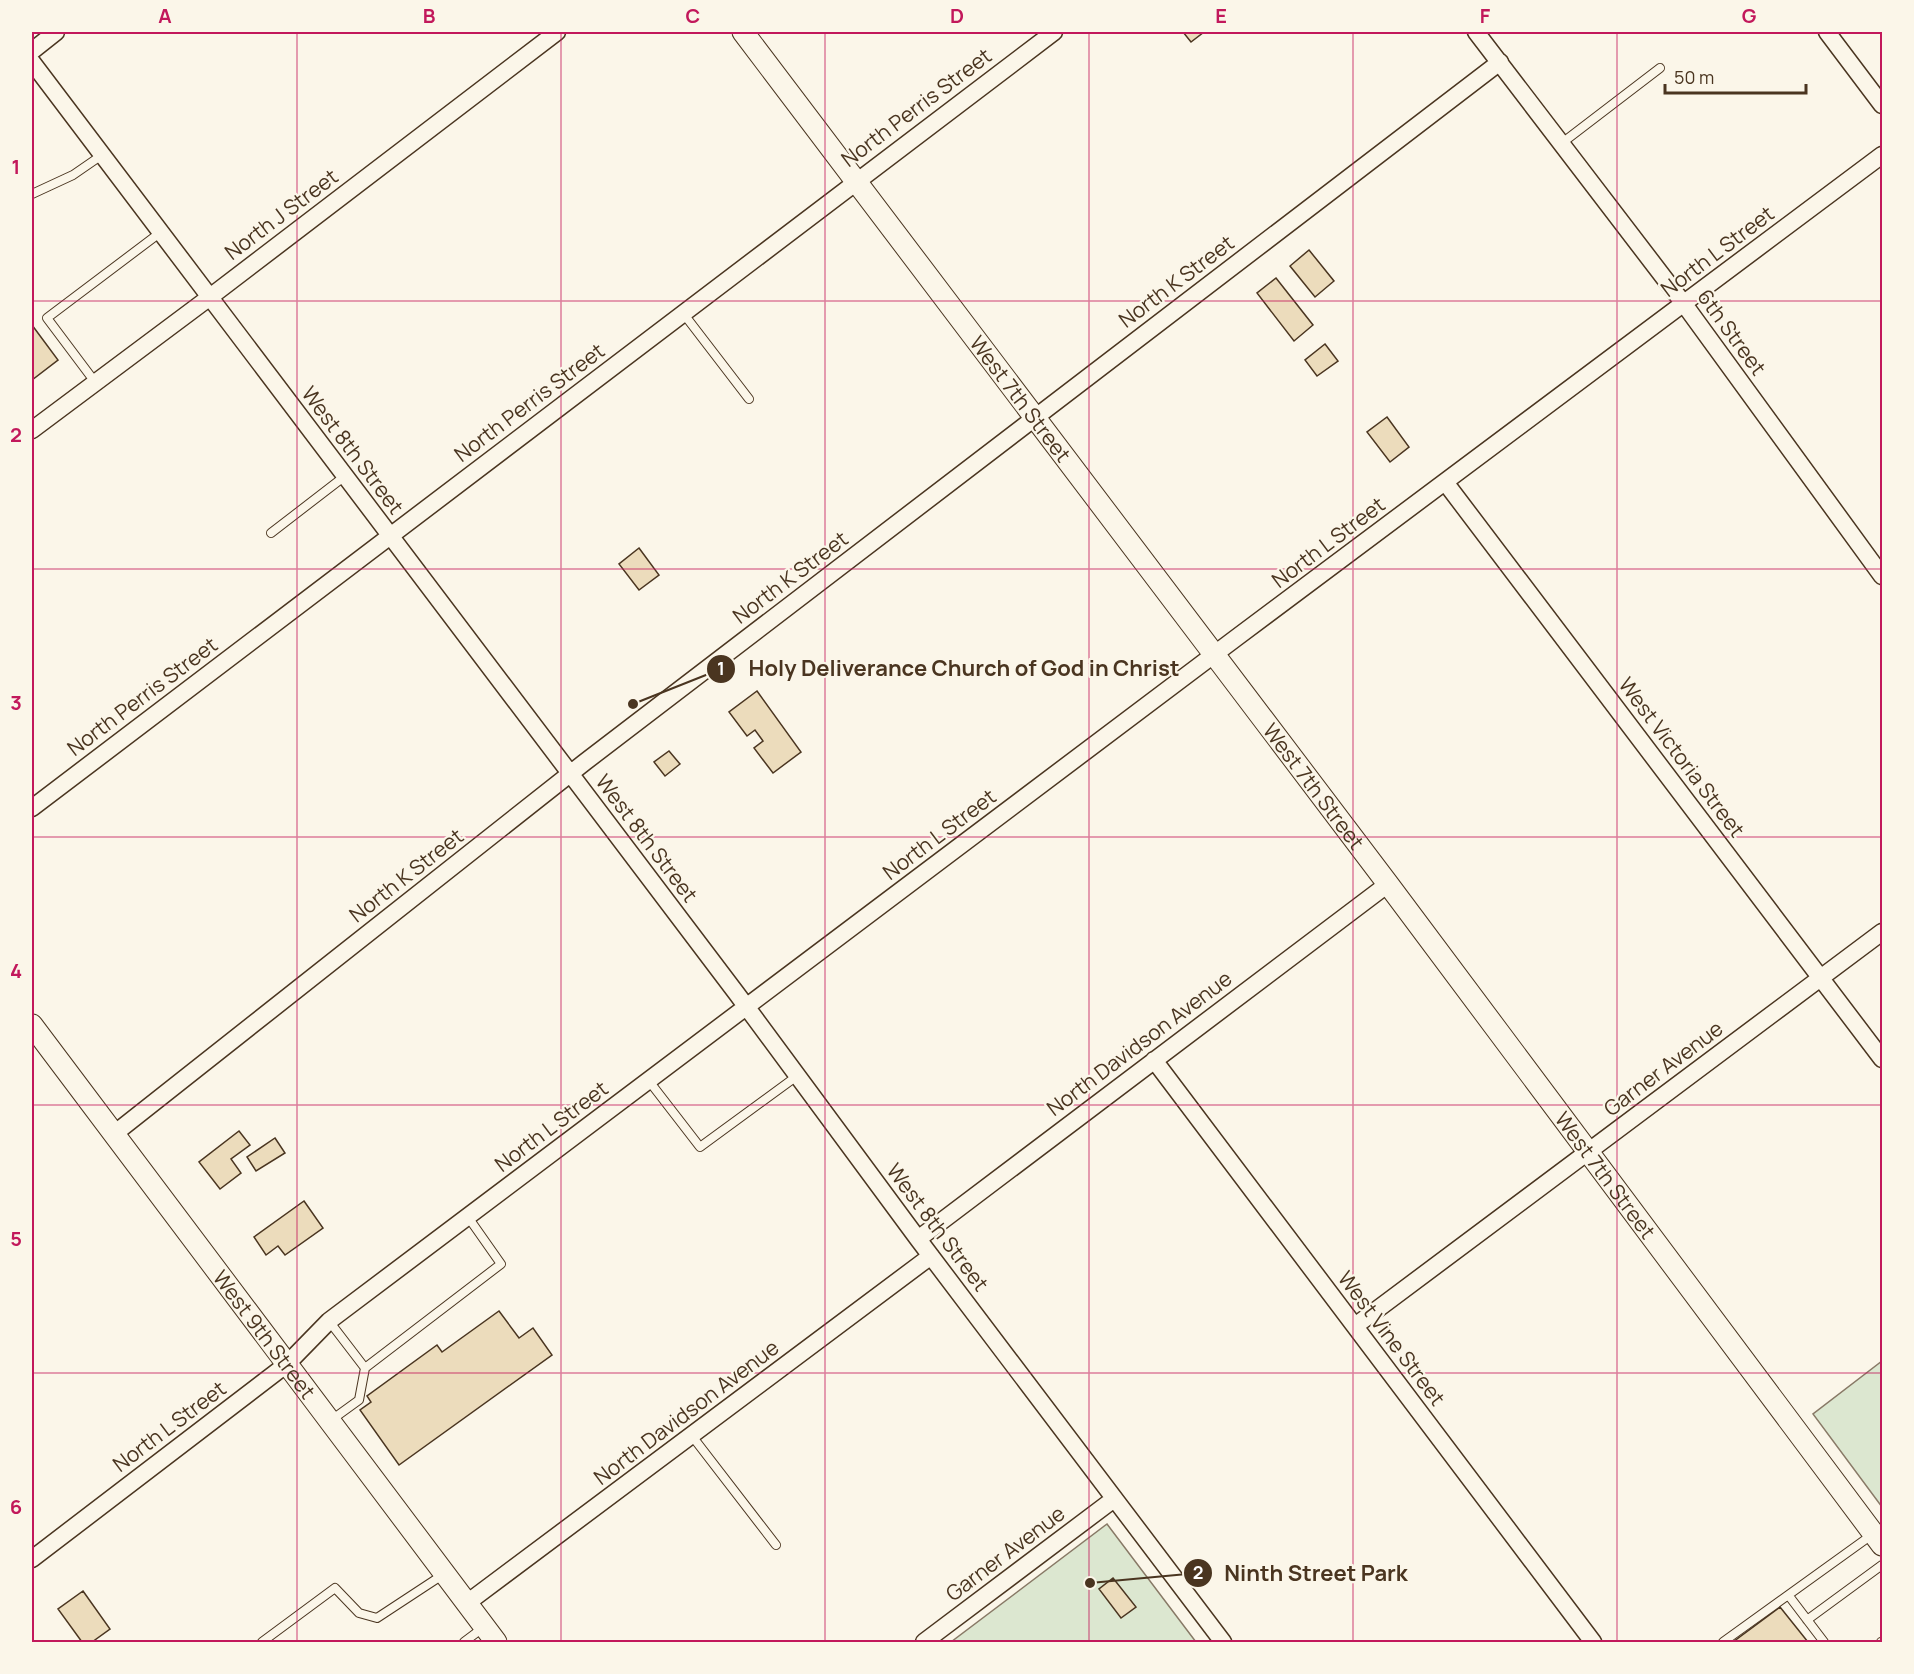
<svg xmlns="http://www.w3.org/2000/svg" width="1914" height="1674" viewBox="0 0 1914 1674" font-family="Manrope,sans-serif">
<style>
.green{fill:#dce7d0;stroke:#887966;stroke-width:1.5}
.building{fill:#ecdcbc;stroke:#4a3520;stroke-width:1.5}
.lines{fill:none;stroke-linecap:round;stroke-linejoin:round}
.service-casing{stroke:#4a3520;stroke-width:10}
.minor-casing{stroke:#4a3520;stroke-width:19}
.tertiary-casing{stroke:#4a3520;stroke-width:23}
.service{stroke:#fbf6e9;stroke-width:8}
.minor{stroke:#fbf6e9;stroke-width:16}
.tertiary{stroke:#fbf6e9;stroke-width:21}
.grid{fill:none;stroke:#c2185b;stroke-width:1.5;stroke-opacity:0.55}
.labels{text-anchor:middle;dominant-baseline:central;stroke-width:4.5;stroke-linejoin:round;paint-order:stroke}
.street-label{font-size:21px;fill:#4a3520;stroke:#fbf6e9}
.leader{fill:none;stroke:#4a3520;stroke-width:2}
.callout-dot{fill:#4a3520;stroke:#fbf6e9;stroke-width:2}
.mark-label{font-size:18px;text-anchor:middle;font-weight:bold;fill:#fff}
.callout-label{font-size:22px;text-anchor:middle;font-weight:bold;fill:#4a3520;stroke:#fbf6e9;stroke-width:4.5;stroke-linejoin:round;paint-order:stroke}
.neatline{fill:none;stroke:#c2185b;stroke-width:2}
.grid-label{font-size:20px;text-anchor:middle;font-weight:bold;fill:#c2185b}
</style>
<rect width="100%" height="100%" fill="#fbf6e9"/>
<!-- green -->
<path class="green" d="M1882,1361V1507L1813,1414Z
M1107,1524L1196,1642H951Z"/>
<!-- building -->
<path class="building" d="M1183,32H1204L1191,42Z
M1309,250L1334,281L1315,297L1290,266Z
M1276,278L1313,325L1294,341L1257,293Z
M32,325L58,360L32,380Z
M1325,344L1338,361L1317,376L1305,360Z
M1387,417L1409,447L1390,462L1367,432Z
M639,548L659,575L639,590L619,564Z
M757,691L801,752L773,773L754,748L763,741L755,730L747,736L729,712Z
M669,751L680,764L665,776L654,762Z
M239,1131L250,1145L231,1159L241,1173L220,1189L199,1162Z
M275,1138L285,1153L256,1171L247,1157Z
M304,1201L323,1228L285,1255L278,1246L266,1255L254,1237Z
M499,1311L519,1338L533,1328L552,1355L399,1465L360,1410L371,1402L367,1396L437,1345L442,1352Z
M1113,1578L1136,1607L1121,1618L1099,1589Z
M83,1591L110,1629L92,1642H82L58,1609Z
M1780,1607L1808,1642H1733Z"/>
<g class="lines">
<!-- service casing -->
<g class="service-casing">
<path id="service" d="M1562,143L1660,68
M32,194L73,175L102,155
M683,313L749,399
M95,382L47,318L161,232
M271,533L345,476
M649,1081L700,1147L797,1076
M329,1321L365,1368
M330,1421L359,1400L365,1368L501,1264L468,1217
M692,1436L776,1545
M1789,1596L1824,1642
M1807,1620L1882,1565
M262,1642L335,1588L359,1613L377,1618L444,1574
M464,1642L484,1627
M1723,1642L1873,1534
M1881,1642H1882"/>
</g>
<!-- minor casing -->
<g class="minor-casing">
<path id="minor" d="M1476,32L1684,304L1882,576
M1827,32L1882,105
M32,51L56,32
M32,62L737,994L918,1239L1223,1642
M32,430L210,297L557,32
M1445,482L1882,1059
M32,808L1054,32
M1154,1060L1593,1642
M114,1134L585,762L1500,62
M918,1239L1388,884
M1355,1326L1882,932
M32,1559L287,1364L329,1321L1236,638L1882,155
M467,1603L931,1256
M924,1642L1114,1499"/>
</g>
<!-- tertiary casing -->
<g class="tertiary-casing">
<g id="tertiary">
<path id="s1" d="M743,32L1388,884L1882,1545"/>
<path id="s2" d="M32,1025L496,1642"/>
</g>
</g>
<!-- service -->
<use href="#service" class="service"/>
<!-- minor -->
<use href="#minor" class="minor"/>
<!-- tertiary -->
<use href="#tertiary" class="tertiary"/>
</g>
<!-- grid -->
<path class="grid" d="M297,32V1642M561,32V1642M825,32V1642M1089,32V1642M1353,32V1642M1617,32V1642M32,301H1882M32,569H1882M32,837H1882M32,1105H1882M32,1373H1882"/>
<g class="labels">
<!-- street labels -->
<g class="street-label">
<text transform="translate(916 107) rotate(-37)">North Perris Street</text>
<text transform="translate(281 214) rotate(-37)">North J Street</text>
<text transform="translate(1717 251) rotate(-37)">North L Street</text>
<text transform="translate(1176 281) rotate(-37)">North K Street</text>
<text transform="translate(1732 332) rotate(54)">6th Street</text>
<text stroke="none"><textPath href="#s1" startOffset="460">West 7th Street</textPath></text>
<text transform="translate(529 402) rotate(-37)">North Perris Street</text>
<text transform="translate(353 450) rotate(53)">West 8th Street</text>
<text transform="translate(1328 542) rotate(-37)">North L Street</text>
<text transform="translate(790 577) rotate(-37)">North K Street</text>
<text transform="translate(142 696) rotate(-37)">North Perris Street</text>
<text transform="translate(1682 757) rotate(53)">West Victoria Street</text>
<text stroke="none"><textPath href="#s1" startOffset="946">West 7th Street</textPath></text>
<text transform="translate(939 834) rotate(-37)">North L Street</text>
<text transform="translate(647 838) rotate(53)">West 8th Street</text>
<text transform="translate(406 875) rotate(-38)">North K Street</text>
<text transform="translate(1139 1043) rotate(-37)">North Davidson Avenue</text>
<text transform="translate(1663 1068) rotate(-37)">Garner Avenue</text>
<text transform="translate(551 1126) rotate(-37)">North L Street</text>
<text stroke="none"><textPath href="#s1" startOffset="1432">West 7th Street</textPath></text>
<text transform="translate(938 1227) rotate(53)">West 8th Street</text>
<text stroke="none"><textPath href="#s2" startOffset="387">West 9th Street</textPath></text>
<text transform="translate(1392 1338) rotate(53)">West Vine Street</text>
<text transform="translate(686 1412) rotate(-37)">North Davidson Avenue</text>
<text transform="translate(169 1426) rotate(-37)">North L Street</text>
<text transform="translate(1005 1553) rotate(-37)">Garner Avenue</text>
</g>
</g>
<!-- callouts -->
<path class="leader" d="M633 704L721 669M1090 1583L1198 1573"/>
<g class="callout-dot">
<circle cx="633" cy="704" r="6"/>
<circle cx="1090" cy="1583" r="6"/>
<circle cx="721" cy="669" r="15"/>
<circle cx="1198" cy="1573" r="15"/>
</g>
<g class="mark-label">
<text x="721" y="675">1</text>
<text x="1198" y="1579">2</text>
</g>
<g class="callout-label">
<text x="964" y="676">Holy Deliverance Church of God in Christ</text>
<text x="1316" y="1581">Ninth Street Park</text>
</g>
<!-- border -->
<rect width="1914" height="1674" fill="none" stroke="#fbf6e9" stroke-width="66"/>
<!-- scale -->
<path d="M1665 84v9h141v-9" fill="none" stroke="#4a3520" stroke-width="3"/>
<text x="1674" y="84" font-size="18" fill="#4a3520" stroke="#fbf6e9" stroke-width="4.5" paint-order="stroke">50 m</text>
<rect x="33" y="33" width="1848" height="1608" class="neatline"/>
<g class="grid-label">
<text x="165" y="23">A</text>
<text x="429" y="23">B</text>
<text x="693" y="23">C</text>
<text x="957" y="23">D</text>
<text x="1221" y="23">E</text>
<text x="1485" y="23">F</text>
<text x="1749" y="23">G</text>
<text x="16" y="174">1</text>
<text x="16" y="442">2</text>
<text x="16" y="710">3</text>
<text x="16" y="978">4</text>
<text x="16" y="1246">5</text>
<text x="16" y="1514">6</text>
</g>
</svg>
